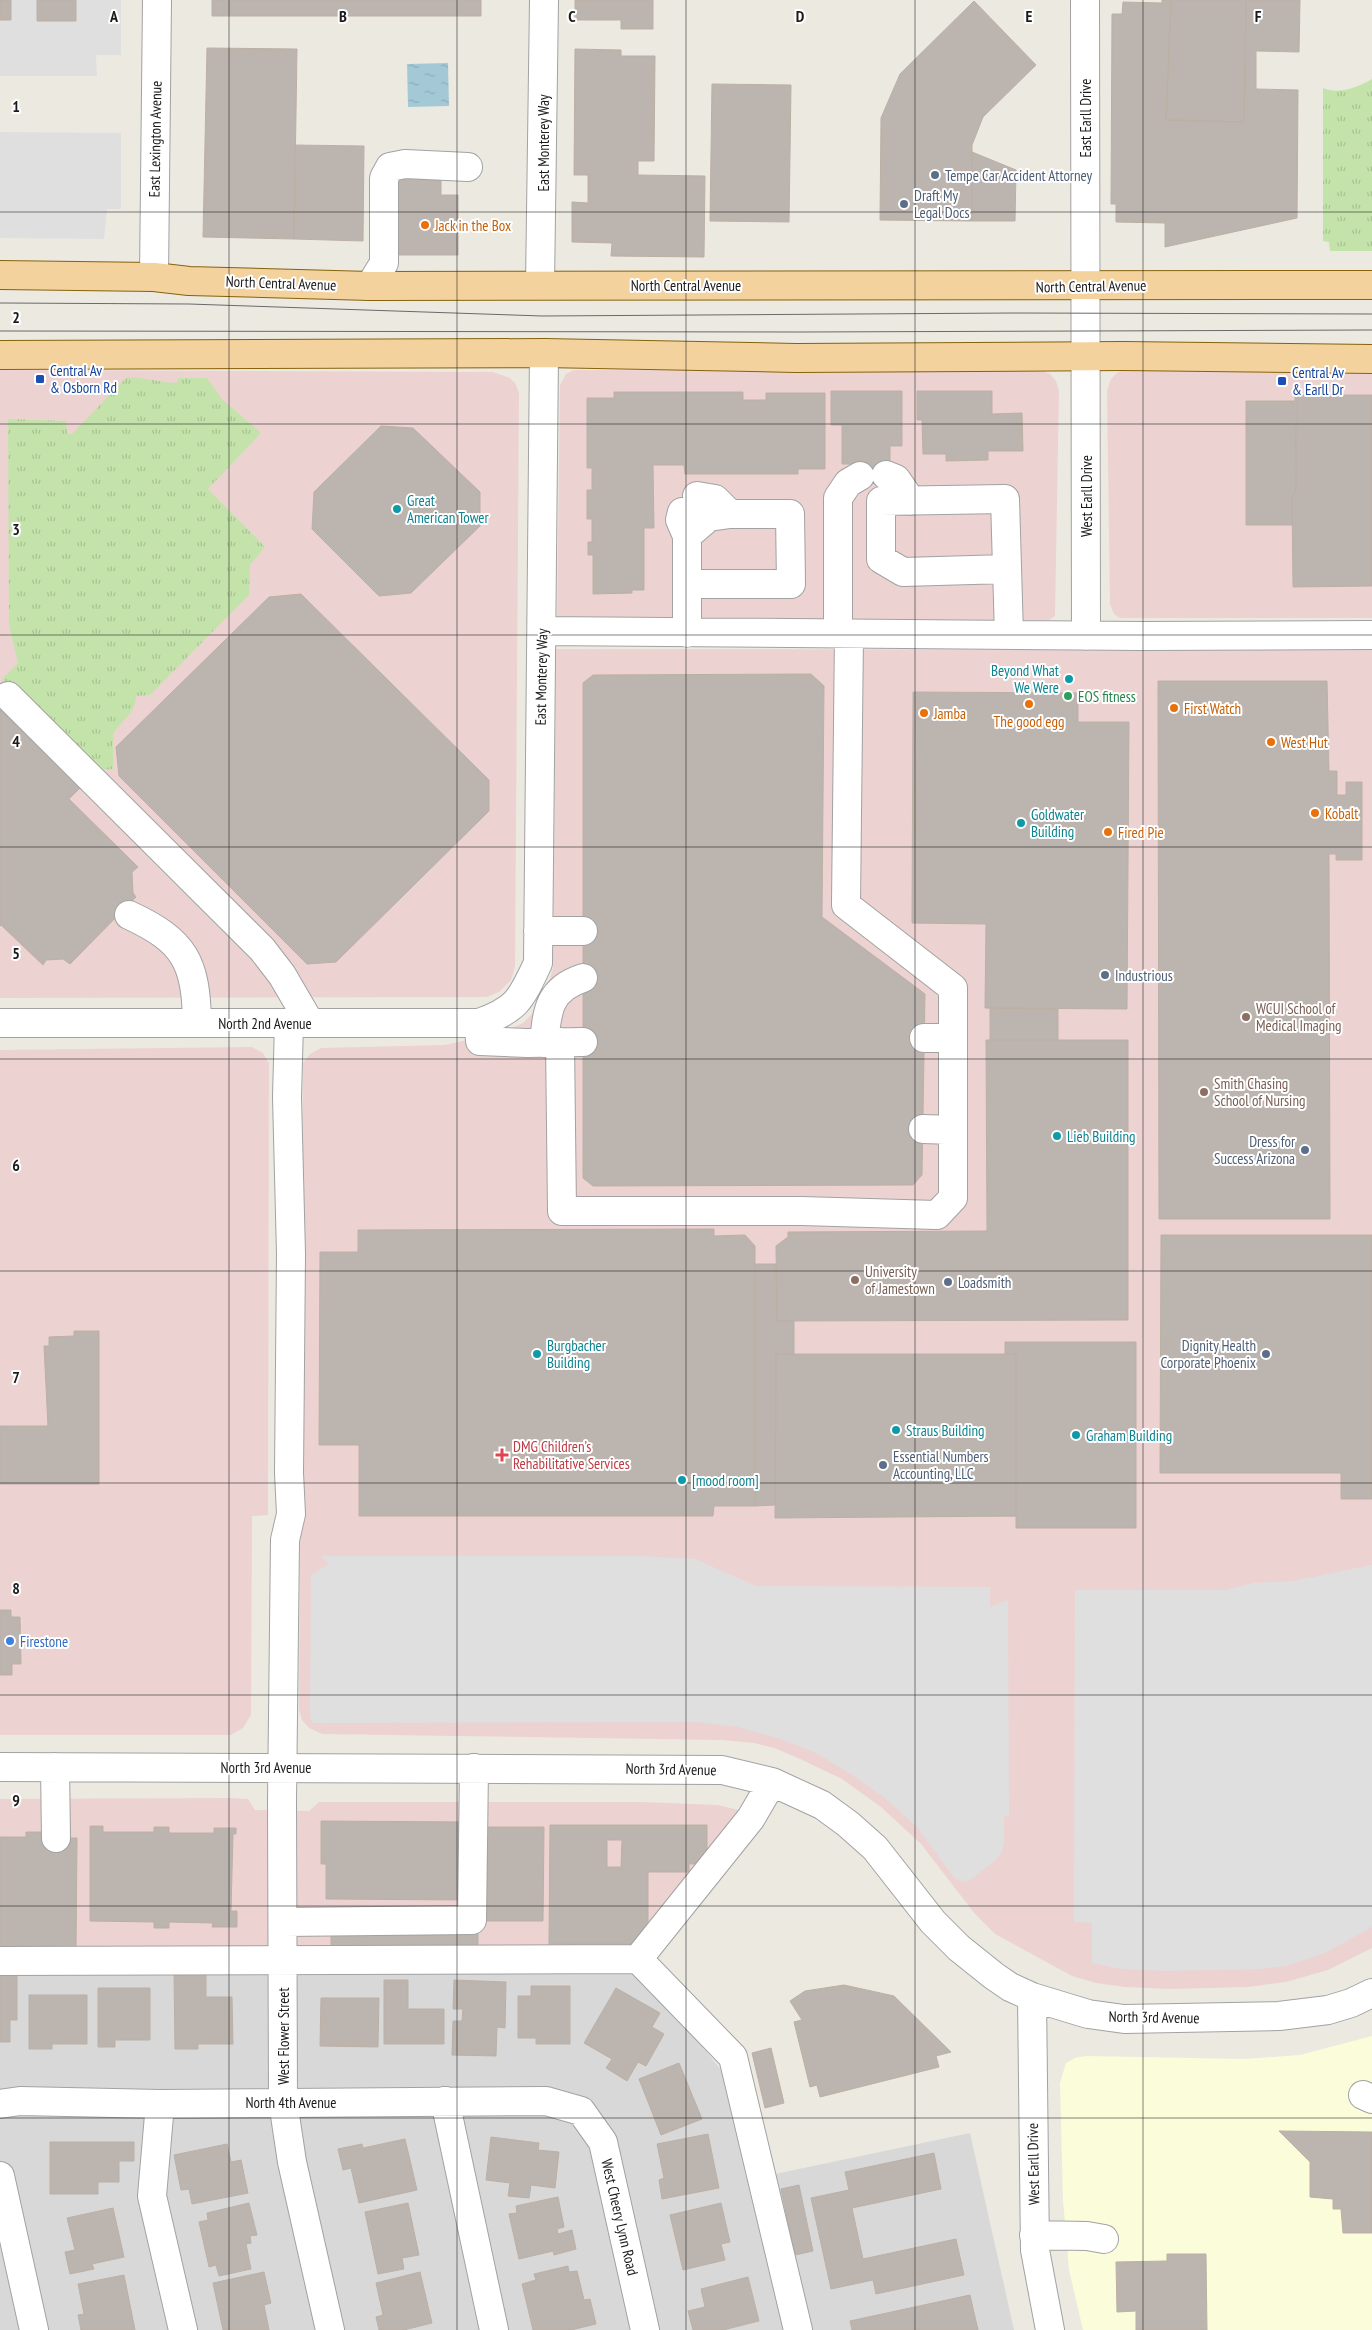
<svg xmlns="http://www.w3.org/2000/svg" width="1372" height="2330" viewBox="0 0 1372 2330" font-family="'PT Sans Narrow',sans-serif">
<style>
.residential{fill:#d9d8d8}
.commercial{fill:#ecd3d1}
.education{fill:#fbfcda}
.grass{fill:url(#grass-tufts)}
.parking{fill:#dfdfdf}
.water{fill:url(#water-ripples)}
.building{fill:#bcb4ae;stroke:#bcb0a5;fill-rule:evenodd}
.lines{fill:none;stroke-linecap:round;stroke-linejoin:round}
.minor-casing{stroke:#a2a2a2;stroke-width:30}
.major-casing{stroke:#86620b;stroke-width:30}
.minor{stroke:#fff;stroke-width:28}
.major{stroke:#f4d29e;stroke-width:28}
.tram{stroke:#696969;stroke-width:1}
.grid{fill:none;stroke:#1b1b1b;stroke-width:1;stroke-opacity:0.55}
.service-dot{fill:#5c6f8a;stroke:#fff;stroke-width:2}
.food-dot{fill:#e8710a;stroke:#fff;stroke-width:2}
.transit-dot{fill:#1a4fb4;stroke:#fff;stroke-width:2}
.culture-dot{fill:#0f9aa8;stroke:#fff;stroke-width:2}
.leisure-dot{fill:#2e9e5b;stroke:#fff;stroke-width:2}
.education-dot{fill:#8d6e63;stroke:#fff;stroke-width:2}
.health-dot{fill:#e0444e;stroke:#fff;stroke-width:2}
.shop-dot{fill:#3f7fe0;stroke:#fff;stroke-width:2}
.labels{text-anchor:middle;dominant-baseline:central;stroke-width:4;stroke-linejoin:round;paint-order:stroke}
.street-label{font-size:15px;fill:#1b1b1b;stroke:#fff}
.service-label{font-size:15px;fill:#4e5e75;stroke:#fff;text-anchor:start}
.food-label{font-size:15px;fill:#c56008;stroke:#fff;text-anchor:start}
.transit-label{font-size:15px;fill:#164399;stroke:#fff;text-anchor:start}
.culture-label{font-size:15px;fill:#0d838f;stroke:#fff;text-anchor:start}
.leisure-label{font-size:15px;fill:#27864d;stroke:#fff;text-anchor:start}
.education-label{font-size:15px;fill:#785e54;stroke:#fff;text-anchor:start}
.health-label{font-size:15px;fill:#be3a42;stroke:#fff;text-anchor:start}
.shop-label{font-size:15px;fill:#366cbe;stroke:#fff;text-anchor:start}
.grid-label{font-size:16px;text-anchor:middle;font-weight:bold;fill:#1b1b1b;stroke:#fff;stroke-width:4;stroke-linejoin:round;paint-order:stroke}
</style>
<defs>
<pattern id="grass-tufts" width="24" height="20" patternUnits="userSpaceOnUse" patternTransform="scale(1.25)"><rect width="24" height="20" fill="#c4e3aa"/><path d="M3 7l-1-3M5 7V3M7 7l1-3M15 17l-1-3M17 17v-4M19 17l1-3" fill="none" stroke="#a8c292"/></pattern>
<pattern id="water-ripples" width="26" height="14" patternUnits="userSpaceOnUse" patternTransform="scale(1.25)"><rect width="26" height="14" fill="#a4c9d6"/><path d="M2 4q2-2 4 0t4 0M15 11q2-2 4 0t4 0" fill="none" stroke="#8dacb7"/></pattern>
</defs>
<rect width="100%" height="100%" fill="#ece9e1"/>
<!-- residential -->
<path class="residential" d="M0,1967L640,1970L722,2071L747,2180L970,2133L1014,2330H0Z"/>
<!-- commercial -->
<path class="commercial" d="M1372,365V618H1120L1114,614L1110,604L1107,391L1111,379L1118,372L1128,368Z
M0,370L493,372L510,378L515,383L519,393L515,967L511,980L499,992L487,997L0,998Z
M574,370L1042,371L1050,374L1056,381L1059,391L1055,616L1049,620L557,623L560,385L566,374Z
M556,649L1372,650V1948L1328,1970L1286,1982L1248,1987L1169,1989L1125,1987L1096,1983L1072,1976L995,1934L975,1914L921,1844L881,1807L842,1779L798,1758L774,1748L754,1743L722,1740L322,1734L309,1728L302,1720L299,1710L303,1063L310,1054L321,1048L445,1045L503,1032L523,1023L537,1009L547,989L553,968Z
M252,1047L263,1053L269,1063L268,1515L252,1516L251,1715L243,1728L231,1735H0V1050Z
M231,1798L248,1799L255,1810L309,1811L319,1802H642L718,1805L747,1812L645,1950H0V1799Z"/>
<!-- education -->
<path class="education" d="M1372,2036V2330H1083L1069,2270L1063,2200L1060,2083L1066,2063L1075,2058L1086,2056L1244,2059L1300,2055Z"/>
<!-- grass -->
<path class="grass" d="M1372,79V251H1330L1329,242L1323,241V88C1338,95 1359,87 1372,79Z
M127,377C145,378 159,382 177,383L178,378H207L222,399L261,433L208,489L265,547L250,565L249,595L150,695L136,696C136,713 122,720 113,734V769L95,770L2,679L18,663L9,625L8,419L66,421L67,434H72Z"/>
<!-- parking -->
<path class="parking" d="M0,0H121V55H96L97,76H0Z
M0,132L121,133V209H107L104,239L0,238Z
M321,1556H640L695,1559L756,1586L990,1587V1607L1008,1600L1009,1816L1004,1817V1842L1002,1852L997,1859L972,1879L966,1882L955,1879L917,1827L885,1798L851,1774L816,1753L778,1738L737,1727L697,1722L313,1723L310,1717L311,1575L329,1564Z
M1372,1565V1927L1325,1953L1286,1966L1258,1969L1166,1971L1122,1969L1092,1963V1923L1074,1922L1075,1590H1226L1253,1583L1293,1581Z"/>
<!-- water -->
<path class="water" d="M448,63L449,106L408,107L407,64Z"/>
<!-- building -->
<path class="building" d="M0,0H11V20H0Z
M37,0H76V21H37Z
M212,0H481V16H212Z
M575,0H653V29H621V20H575Z
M1162,0H1171L1166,120L1244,122L1246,0H1300L1299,52L1256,51V89L1298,90L1297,218L1165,247V223L1116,222V204H1111L1112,14H1122L1123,2L1162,3Z
M1171,0H1246L1244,122L1166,120Z
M974,1L1036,65L983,117L972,145V221L880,220L881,118L900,74Z
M207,48L297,49L294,239L203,237Z
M575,49L621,50V56H655L654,161H638V175L705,176L704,257L611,256L612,243L572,242V202L588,203V175H574Z
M712,84L791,85L789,222L710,221Z
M295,145L364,146L363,241L294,239Z
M972,152L1016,170L1015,221H972Z
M392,172H441V195H458V255H392Z
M831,391H902V446H890V463L886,482H860V464H842V425H831Z
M917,391H992V414L1022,413L1023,451H988V460L946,461V454H923L922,420H917Z
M614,392H743V400H766V393H825V469H798V474H685L684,465H653L654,528H644V590H632V593L593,594V555H588V542H592V519H587V490H592V468H587V398H614Z
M1295,395H1372V586L1293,587L1292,497L1296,491Z
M1246,401H1296V491L1292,497V525H1246Z
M381,426L413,428L480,492V526L411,593L379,596L312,529L314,492Z
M301,594L489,780V811L336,962L307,964L119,776L116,747L269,597Z
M811,674L824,686L822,917L925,994L922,1175L913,1185L593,1186L583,1178V683L593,675Z
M1158,681H1327L1329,771H1337V795H1346V782H1362V860H1336V854H1329L1330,1219H1159Z
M913,692L1078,693V722H1129L1127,1009L985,1008L986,924L912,923Z
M0,698L86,782L69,799L138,867L132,872L133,893L136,897L70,964L63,959L46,960L43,965L1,925L0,926Z
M990,1008L1058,1009V1040H990Z
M986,1040H1128V1320L777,1321L776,1246L788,1237V1232L987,1231Z
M714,1229V1236L745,1235L755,1246V1506H714L713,1516H359V1445H319L320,1252H358V1230Z
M1161,1235H1372V1499H1341V1473H1160Z
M755,1264H776L777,1321H794V1354H776L775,1505L755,1506Z
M74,1331H99V1484H0V1426H48L44,1346H49V1337L74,1336Z
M1005,1342H1136V1528H1016V1354H1005Z
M776,1354H1016V1516L775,1518Z
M0,1610H11V1617H20L21,1664H12V1675H0Z
M321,1821L469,1822V1900L326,1899V1864H321Z
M550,1825H707V1856H702V1864H689V1872H648V1944H549ZM607,1840H622L621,1867H607Z
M90,1826H103V1832H154V1827H169V1833H214V1828H236V1834H233L231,1911H237V1927H212L213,1923L169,1922V1928H154V1922L90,1921Z
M485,1827H544L543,1921H485Z
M26,1832H41V1838H77L76,1951L0,1949V1837H26Z
M331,1923H478V1946H331Z
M174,1972H206V1997H232L233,2044H198V2049H175Z
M0,1974H17V2020H10V2042H0Z
M384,1980H408V2009H444V2044H384Z
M454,1980L506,1982L505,2028L497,2027L496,2056L452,2055L453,2021H462L463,2009H453Z
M844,1985L894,1996L951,2052L936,2056L939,2067L820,2097L817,2085L810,2087L794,2022L802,2020L790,2001L805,1991Z
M531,1986H570V2044H536V2038H518V1996H531Z
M98,1988H150V2040H115V2047H98Z
M616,1988L660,2013L652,2027L664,2034L646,2066L638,2062L627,2081L606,2068L612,2059L584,2043Z
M29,1995H87V2044H52V2049H29Z
M321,1998H379L378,2047L320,2046Z
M771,2048L784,2103L765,2108L752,2053Z
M679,2063L702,2119L661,2135L639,2079Z
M1279,2131L1372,2132V2233H1343L1341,2209H1333V2199L1310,2197V2162Z
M708,2134L719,2188L662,2199L659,2180L664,2178L657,2144Z
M491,2137L539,2143L538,2150L559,2152L555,2188L531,2185L529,2198L508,2196L510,2183L486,2180Z
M405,2139L417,2190L359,2203L351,2168L343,2170L338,2149L362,2144L363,2148Z
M50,2142H134V2161H119V2182H98V2194H50Z
M227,2144L231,2162L241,2160L248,2193L192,2204L189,2189L181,2190L174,2155Z
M934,2153L941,2189L852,2208L863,2259L956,2239L964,2275L876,2294L873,2280L831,2289L811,2198L849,2190L845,2172Z
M799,2185L813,2251L795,2255L781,2189Z
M558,2197L564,2227L557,2229L558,2234L572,2230L576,2249L554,2255L553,2251L519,2259L509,2214L517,2213L516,2206Z
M249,2203L257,2235L250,2236L251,2243L246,2244L251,2269L219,2276L216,2265L209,2267L199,2222L208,2220L207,2213Z
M408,2203L419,2255L402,2258L404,2269L378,2274L365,2212Z
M721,2203L730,2242L721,2244L725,2260L683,2270L670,2215Z
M113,2208L124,2257L92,2264L94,2269L70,2274L65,2252L75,2250L67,2218Z
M1167,2254H1206L1207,2330H1136V2311L1117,2312L1116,2262L1167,2261Z
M568,2266L569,2272L577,2271L584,2300L590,2299L596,2324L571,2330H533L522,2284L536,2280L534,2274Z
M264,2272L271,2303L264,2305L269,2330H223L213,2283Z
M420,2272L432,2323L404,2330H379L376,2317L383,2315L376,2283Z
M124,2275L135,2330H81L78,2315L84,2314L78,2284Z
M748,2277L759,2321L723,2330H693L688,2311L705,2307L701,2289Z
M970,2295L978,2330H852L850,2321Z"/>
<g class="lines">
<!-- minor casing -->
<g class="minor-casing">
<path id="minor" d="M1085,0L1086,636
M154,277L157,0
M540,285L544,0
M370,286L384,263V178L390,167L405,164L468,167
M886,475L896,479L911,501
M697,496L715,499L730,514
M682,512L680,520L687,536V633
M687,536L709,517L730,514H790L791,584H687
M1007,569L903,572L881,559V501L1005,499L1009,635
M542,631L1142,636L1372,635
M838,633V498L848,483L860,476
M8,696L262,949L282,975L310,1023
M129,915C185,941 196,962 197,1023
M538,931H583
M0,1023H479C518,1009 521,999 538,963L544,353
M289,1023L287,1097L291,1254L289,1473L291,1514L285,1540L282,1802L283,2102L292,2162L330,2330
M479,1023L480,1041L527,1043L583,1042
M924,1038H953
M560,1042L562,1211H802L937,1215L953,1198V988L846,905L849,634
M544,1043C547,1010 549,989 583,978
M923,1129L953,1130
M0,1767L722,1770L772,1782L822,1805L848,1824L875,1848L933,1922L959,1948L994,1976L1010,1987L1032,1997L1088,2014L1124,2019L1279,2016L1328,2010L1351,2003L1372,1993
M55,1767L56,1838
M283,1922L472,1920L474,1768
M638,1959L751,1818L772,1782
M0,1961L638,1959L733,2057L798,2330
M1032,1997L1035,2250L1050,2330
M1363,2095L1372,2099
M445,2101L494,2330
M0,2104L20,2101L160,2104L546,2101L581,2111L603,2142L645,2330
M160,2104L152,2196L183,2330
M0,2176L34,2330
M1034,2235L1087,2236L1104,2239"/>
</g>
<!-- major casing -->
<g class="major-casing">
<path id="major" d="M0,275L154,277L189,281L370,286L1372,285
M0,355L544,353L796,358L1123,356L1372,359"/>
</g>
<!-- minor -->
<use href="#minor" class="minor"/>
<!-- major -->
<use href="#major" class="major"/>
<!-- tram -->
<path class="tram" d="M0,303L189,304L542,316L1014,313L1372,314
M0,331L801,332L1372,330"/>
</g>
<!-- grid -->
<path class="grid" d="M229,0V2330M457,0V2330M686,0V2330M915,0V2330M1143,0V2330M0,212H1372M0,424H1372M0,635H1372M0,847H1372M0,1059H1372M0,1271H1372M0,1483H1372M0,1695H1372M0,1906H1372M0,2118H1372"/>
<!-- markers -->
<g class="service-dot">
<circle cx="935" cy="175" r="5"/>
<circle cx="904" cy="204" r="5"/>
<circle cx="1105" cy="975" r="5"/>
<circle cx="1305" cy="1150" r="5"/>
<circle cx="948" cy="1282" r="5"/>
<circle cx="1266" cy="1354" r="5"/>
<circle cx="883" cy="1465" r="5"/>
</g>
<g class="food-dot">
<circle cx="425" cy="225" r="5"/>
<circle cx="1029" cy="704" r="5"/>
<circle cx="1174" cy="708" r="5"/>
<circle cx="924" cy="713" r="5"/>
<circle cx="1271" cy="742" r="5"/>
<circle cx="1315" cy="813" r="5"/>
<circle cx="1108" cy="832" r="5"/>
</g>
<g class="transit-dot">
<rect x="35" y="374" width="10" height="10" rx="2.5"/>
<rect x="1277" y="376" width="10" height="10" rx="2.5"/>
</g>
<g class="culture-dot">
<circle cx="397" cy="509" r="5"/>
<circle cx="1069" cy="679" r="5"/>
<circle cx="1021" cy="823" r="5"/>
<circle cx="1057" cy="1136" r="5"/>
<circle cx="537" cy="1354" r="5"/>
<circle cx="896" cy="1430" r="5"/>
<circle cx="1076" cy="1435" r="5"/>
<circle cx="682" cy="1480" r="5"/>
</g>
<circle class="leisure-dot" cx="1068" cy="696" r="5"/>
<g class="education-dot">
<circle cx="1246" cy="1017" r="5"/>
<circle cx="1204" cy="1092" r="5"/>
<circle cx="855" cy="1280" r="5"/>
</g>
<path class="health-dot" d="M499.5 1447.5h5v5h5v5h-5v5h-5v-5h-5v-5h5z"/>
<circle class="shop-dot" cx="10" cy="1641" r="5"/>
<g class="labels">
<!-- street labels -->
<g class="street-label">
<text transform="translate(1085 118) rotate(-90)">East Earll Drive</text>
<text transform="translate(155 139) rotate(-89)">East Lexington Avenue</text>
<text transform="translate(543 143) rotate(-90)">East Monterey Way</text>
<text transform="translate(281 283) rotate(2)">North Central Avenue</text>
<text x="686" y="285">North Central Avenue</text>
<text transform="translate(1091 286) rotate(-1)">North Central Avenue</text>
<text transform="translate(1086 496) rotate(-90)">West Earll Drive</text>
<text transform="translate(541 677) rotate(-89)">East Monterey Way</text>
<text x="265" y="1023">North 2nd Avenue</text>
<text x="266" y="1767">North 3rd Avenue</text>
<text transform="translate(671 1769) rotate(1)">North 3rd Avenue</text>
<text transform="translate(1154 2017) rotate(1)">North 3rd Avenue</text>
<text transform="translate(283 2036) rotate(-90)">West Flower Street</text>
<text x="291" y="2102">North 4th Avenue</text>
<text transform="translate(1033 2164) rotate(-91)">West Earll Drive</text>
<text transform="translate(620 2217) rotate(77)">West Cheery Lynn Road</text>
</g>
<!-- service labels -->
<g class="service-label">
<text x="945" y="175">Tempe Car Accident Attorney</text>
<text x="914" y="195">Draft My<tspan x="914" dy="17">Legal Docs</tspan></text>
<text x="1115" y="975">Industrious</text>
<text x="1295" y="1141" text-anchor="end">Dress for<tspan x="1295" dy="17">Success Arizona</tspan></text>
<text x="958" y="1282">Loadsmith</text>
<text x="1256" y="1345" text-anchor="end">Dignity Health<tspan x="1256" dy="17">Corporate Phoenix</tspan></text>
<text x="893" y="1456">Essential Numbers<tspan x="893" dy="17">Accounting, LLC</tspan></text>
</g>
<!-- food labels -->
<g class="food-label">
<text x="435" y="225">Jack in the Box</text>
<text x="1184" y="708">First Watch</text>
<text x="934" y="713">Jamba</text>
<text x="1029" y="721" text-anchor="middle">The good egg</text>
<text x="1281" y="742">West Hut</text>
<text x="1325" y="813">Kobalt</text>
<text x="1118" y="832">Fired Pie</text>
</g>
<!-- transit labels -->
<g class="transit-label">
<text x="50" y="370">Central Av<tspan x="50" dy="17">&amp; Osborn Rd</tspan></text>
<text x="1292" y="372">Central Av<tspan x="1292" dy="17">&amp; Earll Dr</tspan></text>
</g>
<!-- culture labels -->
<g class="culture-label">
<text x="407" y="500">Great<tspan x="407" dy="17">American Tower</tspan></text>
<text x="1059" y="670" text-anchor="end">Beyond What<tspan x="1059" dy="17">We Were</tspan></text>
<text x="1031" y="814">Goldwater<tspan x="1031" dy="17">Building</tspan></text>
<text x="1067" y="1136">Lieb Building</text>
<text x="547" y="1345">Burgbacher<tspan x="547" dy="17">Building</tspan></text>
<text x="906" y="1430">Straus Building</text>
<text x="1086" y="1435">Graham Building</text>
<text x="692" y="1480">[mood room]</text>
</g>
<!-- leisure labels -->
<g class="leisure-label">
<text x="1078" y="696">EOS fitness</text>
</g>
<!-- education labels -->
<g class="education-label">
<text x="1256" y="1008">WCUI School of<tspan x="1256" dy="17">Medical Imaging</tspan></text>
<text x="1214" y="1083">Smith Chasing<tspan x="1214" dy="17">School of Nursing</tspan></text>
<text x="865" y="1271">University<tspan x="865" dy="17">of Jamestown</tspan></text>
</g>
<!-- health labels -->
<g class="health-label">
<text x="513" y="1446">DMG Children’s<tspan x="513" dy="17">Rehabilitative Services</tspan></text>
</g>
<!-- shop labels -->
<g class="shop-label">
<text x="20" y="1641">Firestone</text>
</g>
</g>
<g class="grid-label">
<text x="114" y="22">A</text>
<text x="343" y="22">B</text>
<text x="572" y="22">C</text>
<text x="800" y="22">D</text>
<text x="1029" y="22">E</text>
<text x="1258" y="22">F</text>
<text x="16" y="112">1</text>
<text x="16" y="323">2</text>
<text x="16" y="535">3</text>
<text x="16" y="747">4</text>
<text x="16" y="959">5</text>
<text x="16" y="1171">6</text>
<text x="16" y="1383">7</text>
<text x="16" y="1594">8</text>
<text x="16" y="1806">9</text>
</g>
</svg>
